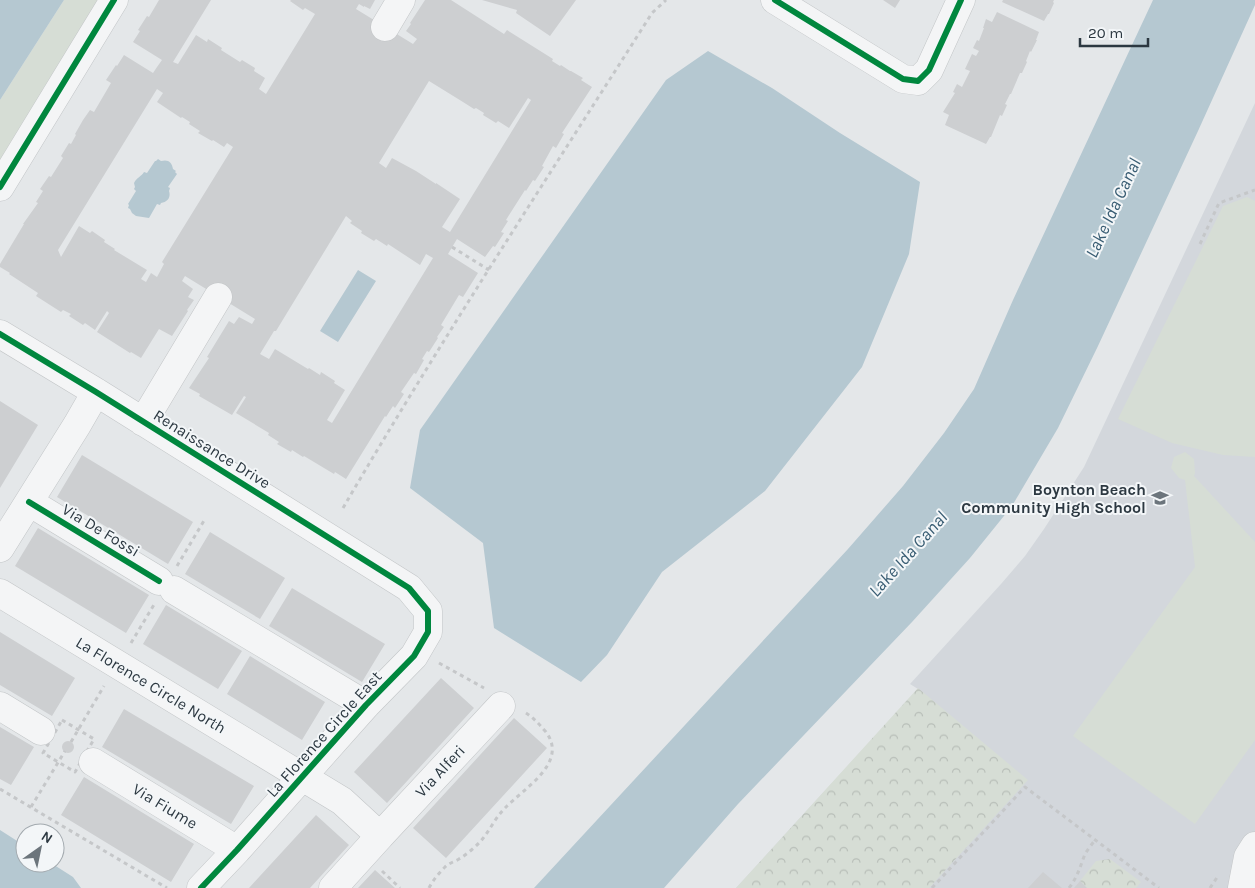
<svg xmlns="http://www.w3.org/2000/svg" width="1255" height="888" viewBox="0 0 1255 888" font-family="Karla,sans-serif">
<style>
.built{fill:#d3d7dc}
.grass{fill:#d6ddd5}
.forest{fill:url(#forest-crowns)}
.water{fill:#b5c8d1}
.building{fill:#cdcfd1;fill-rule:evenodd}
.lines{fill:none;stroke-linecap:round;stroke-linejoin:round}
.minor-casing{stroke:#c2c5c7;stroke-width:29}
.path{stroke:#c5c7c9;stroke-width:3;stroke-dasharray:4 4;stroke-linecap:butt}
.minor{stroke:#f4f5f6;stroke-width:28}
.cycleway-casing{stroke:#f3f6f8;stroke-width:9}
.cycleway{stroke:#00873e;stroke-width:6}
.labels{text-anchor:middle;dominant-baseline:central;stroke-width:4;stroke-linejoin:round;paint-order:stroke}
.street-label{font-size:16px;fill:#2c3841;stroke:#f3f6f8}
.poi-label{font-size:16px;font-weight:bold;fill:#2c3841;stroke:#f3f6f8;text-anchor:end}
.water-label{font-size:18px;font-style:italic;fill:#395d73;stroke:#f3f6f8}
</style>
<defs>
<pattern id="forest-crowns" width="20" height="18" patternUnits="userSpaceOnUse" patternTransform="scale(1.25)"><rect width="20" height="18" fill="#d6ddd5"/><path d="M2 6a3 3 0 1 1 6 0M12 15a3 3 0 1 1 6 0" fill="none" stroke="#b8beb8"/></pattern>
</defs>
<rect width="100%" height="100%" fill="#e4e7e9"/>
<!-- built -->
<path class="built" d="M1255,103V888H736L918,689L910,684L1001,584L1025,556L1044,529L1084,467Z"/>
<!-- grass -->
<path class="grass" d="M64,0H100L0,162V100Z
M1247,197L1255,201V457L1223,455L1172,443L1118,419L1223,206Z
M1185,452L1194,459L1195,473L1194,476L1255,542V740L1195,824L1073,736L1195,567L1185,480L1179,478L1171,468L1174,457Z"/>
<!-- forest -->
<path class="forest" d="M918,688L1028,780L929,888H736Z
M1110,859L1141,882L1136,888H1087L1080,881L1096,861Z"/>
<!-- water -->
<path class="water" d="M0,0H64L0,100Z
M1153,0H1255V5L1198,131L1098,346L1058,428L1012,506L970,558L912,622L738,804L664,888H534L848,549L903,486L944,433L974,389L1013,300Z
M708,51L772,88L840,133L920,182L909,254L862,367L765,491L662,572L607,655L581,682L494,628L483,543L410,488L420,430L666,80Z
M158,159L161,161C168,159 172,162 173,169L176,171L175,172L177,174L168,187L170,188L169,191C171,197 168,202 161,203L160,205L157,204L149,218L136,216L132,213L130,209L128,208L129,205L128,204L136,191L134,189L135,187L134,183C137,177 141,177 144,172L147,173L155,161H156Z
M358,270L376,281L338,342L320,331Z
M0,830L25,846V863H51L73,877L81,888H0Z"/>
<!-- building -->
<path class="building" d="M159,0H211L173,62L178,64L196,35L207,42L208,39L222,48L221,50L240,62L242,60L255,68L254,71L265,78L259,89L266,94L315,14L305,8L303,10L290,1L291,0H375L370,9L364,6V7L359,4L356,9L413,44L417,39L406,31L411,24L410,23L425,0H451L504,34L507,30L553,59L552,61L560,66L561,65L570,71H571L583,78L581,80L592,87L562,133L564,134L556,148L553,146L542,166L544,167L535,181L533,180L526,191L525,190L511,212L506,220L508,221L501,232L504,233L495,247L493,246L485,257L457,239L448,254L478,273L463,297L459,295L441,325L444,327L437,337L438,338L429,352L427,351L422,359L424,360L416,374L414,373L401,392L404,394L395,408L393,406L386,417L385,416L346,479L335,472L334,474L304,456L303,457L292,450L291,452L277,444L279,442L268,435L269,433L236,413L246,397L244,396L232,415L199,396L200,394L189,388L209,358L207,357L229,321L234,324L239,317L252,324L255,319L185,276L182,281L193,289L188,297L194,300L187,310L188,311L172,336L159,329L141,358L131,352L130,353L97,332L109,313L107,311L95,330L85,323L83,325L69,316L71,314L63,310L61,312L36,296L38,293L9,274L10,273L0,267V264L24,224H23L38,203L36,202L43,191L40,189L49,176L51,177L63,158L61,156L69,143L71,144L76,135L75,134L83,120L90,110L94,112L111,83L106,80L116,65L117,66L124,55L153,73L157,67L162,60L133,42L140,31L138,30L147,16L149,17ZM429,81L463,102L474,109L476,108L484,113L483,115L496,123L498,121L509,128L528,98L531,100L450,232L442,227L460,199L436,183V184L416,171L392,158L386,168L379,163ZM157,89L163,93L157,102L181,118L182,117L190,122L189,124L200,131L198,133L212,141L213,140L224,147L227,143L233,147L162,262L164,264L157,277L151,273L146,282L141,279L147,270L114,250L115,249L104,242L105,240L92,231L90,233L79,226L61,257L58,250ZM346,216L352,221L350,223L362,231L361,233L374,241L376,239L387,246L388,244L420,265L426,254L433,258L332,423L327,420L345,390L334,383L335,381L321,372L320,375L309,368L308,369L275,349L269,359L260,354L274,331H276Z
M482,0H576L550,36L516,13L517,10Z
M883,0H900L895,8Z
M1003,0H1054L1053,2L1054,3L1049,14H1048L1044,21L1002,2Z
M997,12L1039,32L1036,40H1037L1031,52L1030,51L1026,61L1027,62L1022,73H1020L1011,94H1010L1005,104L1007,105L1002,116L1000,115L991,137H990L986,144L945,125L949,115L943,112L955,93L953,92L957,84L962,87L970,71L965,69L972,54L976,56L979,51L973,48L977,40L979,41L984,28H983L986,19L992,22Z
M0,401L38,425L0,488Z
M82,455L193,522L168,564L57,497Z
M38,528L149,595L126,633L15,566Z
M210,532L285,578L260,619L185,574Z
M292,588L385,644L362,682L269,626Z
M166,605L242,651L218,689L143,644Z
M0,632L75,678L52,716L0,685Z
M250,656L325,702L302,740L227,694Z
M441,678L474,708L387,803L354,772Z
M124,709L254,786L231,824L102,747Z
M514,718L547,748L446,858L413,828Z
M0,727L34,747L11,785L0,779Z
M62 747a6 6 0 1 1 12 0a6 6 0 1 1-12 0Z
M84,777L194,844L171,882L61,815Z
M316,815L349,845L310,888H249Z
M375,870L395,888H358Z
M1043,872L1062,888H1028Z
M1080,881L1087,888H1074Z"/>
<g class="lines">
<!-- minor casing -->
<g class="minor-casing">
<path id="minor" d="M775,0L903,79L918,81L929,70L961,0
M385,27L401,0
M0,187L114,0
M0,334L96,392L409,588L428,611V632L414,656L366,705L237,850L201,888
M143,422L218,297
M29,502L159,581
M0,548L77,425L96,392
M174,590L366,705
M0,593L342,801L380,836L501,706
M0,706L41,731
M93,762L237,850
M333,888L380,836
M1242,888L1248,857L1255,846"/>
</g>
<!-- path -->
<path class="path" d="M1200,244L1219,203L1255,190
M452,247L489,270
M343,508C441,340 548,177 652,13L666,0
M177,566L205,519
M131,643L155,603
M439,663L484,688
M62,720L94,739L75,772L43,753Z
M71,742L104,686
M0,789L167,888
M31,807L65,751
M382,871L400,888
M429,888C433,880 439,873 445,867C449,863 454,862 459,859C466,855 474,848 480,842C489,832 495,818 505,808C523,789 569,763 546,732C538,723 534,718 523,711
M932,888L1025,787L1159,888
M1069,888C1078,876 1080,867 1085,854C1088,849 1092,844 1095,840
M1210,888L1218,876"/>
<!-- minor -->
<use href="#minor" class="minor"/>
<!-- cycleway casing -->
<g class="cycleway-casing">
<path id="cycleway" d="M775,0L903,79L918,81L929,70L961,0
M0,187L114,0
M0,334L96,392L409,588L428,611V632L414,656L366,705L237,850L201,888
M29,502L159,581"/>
</g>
<!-- cycleway -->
<use href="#cycleway" class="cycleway"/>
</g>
<!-- icons -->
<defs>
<g id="school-bare" transform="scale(1.35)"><path d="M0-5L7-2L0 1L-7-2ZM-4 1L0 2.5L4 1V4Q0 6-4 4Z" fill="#6c757c" stroke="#f3f6f8" stroke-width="2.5" paint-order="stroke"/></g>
</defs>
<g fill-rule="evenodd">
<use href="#school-bare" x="1160" y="498"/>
</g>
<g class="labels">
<!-- street labels -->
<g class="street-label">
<text transform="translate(212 449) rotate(32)">Renaissance Drive</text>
<text transform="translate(101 530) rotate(31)">Via De Fossi</text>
<text transform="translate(151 685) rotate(31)">La Florence Circle North</text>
<text transform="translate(324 734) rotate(-48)">La Florence Circle East</text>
<text transform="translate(440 771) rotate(-47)">Via Alferi</text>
<text transform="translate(165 806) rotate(31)">Via Fiume</text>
</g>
<!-- poi labels -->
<g class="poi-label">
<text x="1146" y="489">Boynton Beach<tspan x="1146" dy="18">Community High School</tspan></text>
</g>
<!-- water labels -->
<g class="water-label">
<text transform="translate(1113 208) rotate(-65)">Lake Ida Canal</text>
<text transform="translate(908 554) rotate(-48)">Lake Ida Canal</text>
</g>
</g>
<!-- north arrow -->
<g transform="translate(40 848) rotate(33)"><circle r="24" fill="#f3f6f8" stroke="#a3aaaf"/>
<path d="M0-4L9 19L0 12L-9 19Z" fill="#6c757c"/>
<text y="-8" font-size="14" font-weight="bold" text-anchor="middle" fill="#2c3841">N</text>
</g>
<!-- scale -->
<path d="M1080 38v8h68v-8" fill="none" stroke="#2c3841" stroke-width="2.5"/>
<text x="1088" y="38" font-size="15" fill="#2c3841" stroke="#f3f6f8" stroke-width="4" paint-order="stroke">20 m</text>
</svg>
